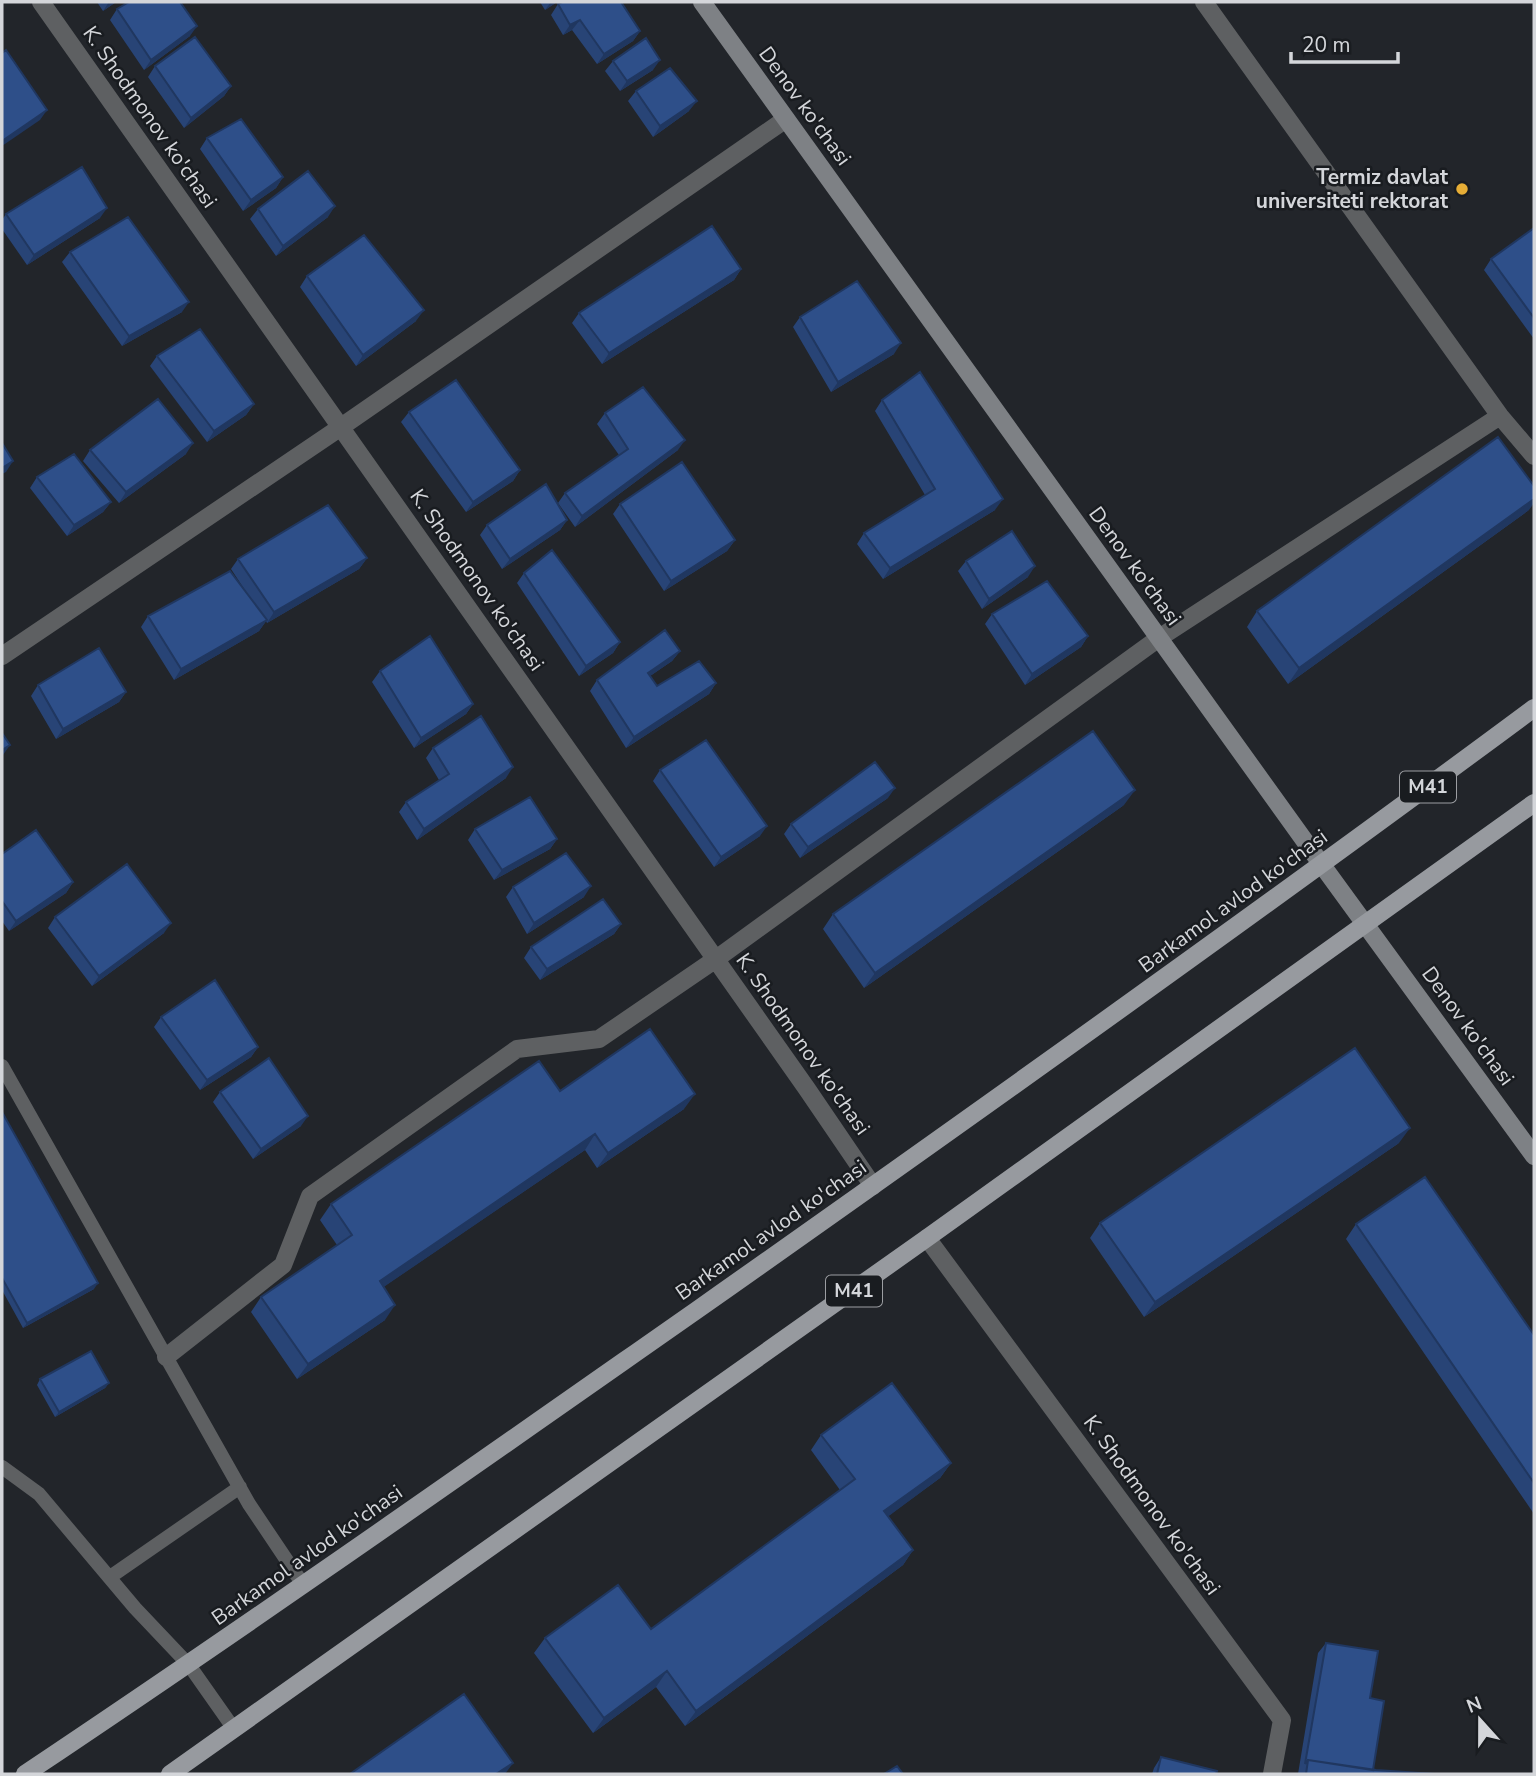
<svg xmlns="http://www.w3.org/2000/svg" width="1536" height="1776" viewBox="0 0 1536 1776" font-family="'Nunito Sans',sans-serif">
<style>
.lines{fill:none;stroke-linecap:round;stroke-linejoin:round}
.lane{stroke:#5e6062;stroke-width:14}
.street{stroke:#5e6062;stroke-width:18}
.secondary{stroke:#7e8185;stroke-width:18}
.primary{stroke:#979a9f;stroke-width:18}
.wall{fill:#284476}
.shaded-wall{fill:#203760}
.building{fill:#2e4f89;stroke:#203760;stroke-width:2}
.poi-dot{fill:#e6ad36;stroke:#191c20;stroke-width:2.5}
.labels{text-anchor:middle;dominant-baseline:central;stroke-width:5;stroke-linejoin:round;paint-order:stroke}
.shield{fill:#191c20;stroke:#9c9ea2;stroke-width:2}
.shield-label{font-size:19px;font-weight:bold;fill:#d4d6da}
.street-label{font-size:21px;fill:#d4d6da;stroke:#191c20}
.poi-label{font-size:21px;font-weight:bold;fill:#d4d6da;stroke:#191c20;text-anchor:end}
</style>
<rect width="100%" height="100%" fill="#22252a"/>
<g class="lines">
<!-- lane -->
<path class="lane" d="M2,1066L249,1504L304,1586
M2,1467L39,1494L135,1608L189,1665L234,1729
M110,1577L240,1487"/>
<!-- street -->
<path class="street" d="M41,2L807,1089L873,1186
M1204,2L1500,416L1534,456
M2,656L341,427L786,119
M927,1238L1282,1720L1272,1774
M166,1357L283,1265L310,1196L517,1049L599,1039L716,959L1159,638L1500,416"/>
<!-- secondary -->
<path class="secondary" d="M702,2L1322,865L1534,1156"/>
<!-- primary -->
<path class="primary" d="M25,1774C251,1623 474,1466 697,1310C978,1112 1258,913 1534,708
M170,1774L927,1238L1534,803"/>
</g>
<!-- wall -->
<path class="wall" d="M97,2H116L103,11Z
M540,2H557L545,10Z
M558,4L640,31L633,41L597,64L572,30L563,35L551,15Z
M117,9L190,36L144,70L110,20Z
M613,61L653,70L620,91L605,71Z
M155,66L231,86L224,96L184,128L148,77Z
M636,91L689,111L653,137L628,101Z
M207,138L283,177L276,188L243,211L200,149Z
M258,209L328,217L276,256L250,219Z
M6,214L100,218L27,265L2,229V220Z
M1534,228V339L1484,270L1491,259Z
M70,252L182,312L122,346L62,262Z
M741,269L734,280L602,364L572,323L579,313Z
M307,276L416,321L356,366L300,287Z
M800,317L894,354L831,392L793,327Z
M157,356L254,404L246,415L207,442L150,366Z
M882,400L995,510L883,579L857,544L864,533L925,495L875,411Z
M409,412L520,470L513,481L466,512L401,422Z
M605,413L678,450L575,527L558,503L565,493L619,455L597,424Z
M90,450L186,454L119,503L83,461Z
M37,477L111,502L103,512L67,536L30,488Z
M620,504L735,540L727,551L664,591L613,514Z
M1529,510L1288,684L1247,627L1257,611Z
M567,520L560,530L502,569L480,535L487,525Z
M367,558L359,569L267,623L266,621L259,631L174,680L141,627L148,616L252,601L231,569L238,559Z
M966,561L1028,577L982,609L958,571Z
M524,573L620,642L613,653L579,676L517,583Z
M992,614L1088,636L1081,647L1025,685L985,624Z
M680,651L672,661L650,676L657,686L716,683L709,694L626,748L590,691L597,680Z
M380,671L473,704L466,714L414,748L372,682Z
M38,685L126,692L119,702L56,739L31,696Z
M433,748L506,778L417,840L399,812L406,802L439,780L426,758Z
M660,770L760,836L714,867L653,781Z
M888,798L800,858L784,834L791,824Z
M1124,805L864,988L823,929L833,914Z
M475,829L557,839L550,849L494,880L468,840Z
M2,854L73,882L66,893L9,931L2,921Z
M513,887L584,897L527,934L506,897Z
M55,917L164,933L92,986L48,928Z
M621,924L614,934L540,980L524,958L531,947Z
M161,1017L258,1047L251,1057L200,1090L154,1027Z
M560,1091L684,1109L597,1168L585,1150L383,1287L385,1320L297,1379L251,1312L261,1297L337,1245L320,1220L331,1204Z
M220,1092L301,1126L253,1159L213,1102Z
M2,1112L94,1289L23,1328L2,1290Z
M1399,1143L1144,1317L1090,1238L1100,1223Z
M1356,1224L1534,1335V1514L1346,1239Z
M40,1379L109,1383L105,1388L55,1417L37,1385Z
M821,1435L951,1463L940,1478L888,1516L913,1550L903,1565L685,1726L656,1687L593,1733L534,1653L545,1638L651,1629L840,1490L811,1450Z
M1326,1643L1370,1698L1373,1770L1435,1774H1298L1318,1653Z
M1161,1757L1216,1774H1152L1154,1768Z"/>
<!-- shaded-wall -->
<path class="shaded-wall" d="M109,2H116L103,11Z
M551,2H557L545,10Z
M580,20L572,30L563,35L570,25Z
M197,26L190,36L144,70L151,60Z
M640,31L633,41L597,64L604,54Z
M660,60L653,70L620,91L627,81Z
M231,86L224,96L184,128L191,118Z
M697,101L689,111L653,137L660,126Z
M47,110L40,120L2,146V141Z
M283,177L276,188L243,211L251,200Z
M335,206L328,217L276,256L283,246Z
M107,208L100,218L27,265L34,255Z
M741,269L734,280L602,364L609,353Z
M189,302L182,312L122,346L129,336Z
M424,310L416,321L356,366L363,355Z
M901,343L894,354L831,392L838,382Z
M254,404L246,415L207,442L214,431Z
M685,440L678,450L575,527L582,516Z
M193,443L186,454L119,503L126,492Z
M13,461L6,472L2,474V468Z
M520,470L513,481L466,512L473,502Z
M1003,499L995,510L883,579L890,568Z
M1534,499V503L1529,510L1288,684L1299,668Z
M111,502L103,512L67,536L74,525Z
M567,520L560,530L502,569L510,559Z
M735,540L727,551L664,591L671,581Z
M367,558L359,569L267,623L274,612Z
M1035,566L1028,577L982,609L989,599Z
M267,620L259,631L174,680L181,669Z
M1088,636L1081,647L1025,685L1032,674Z
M620,642L613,653L579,676L586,666Z
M680,651L672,661L640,683L648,673Z
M716,683L709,694L626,748L634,737Z
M126,692L119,702L56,739L63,729Z
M473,704L466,714L414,748L421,738Z
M10,745L3,755L2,756V750Z
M513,767L506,778L417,840L424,829Z
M895,788L888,798L800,858L808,847Z
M1135,790L1124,805L864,988L875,973Z
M767,826L760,836L714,867L721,857Z
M557,839L550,849L494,880L502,870Z
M73,882L66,893L9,931L16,921Z
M591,886L584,897L527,934L534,923Z
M171,923L164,933L92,986L99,976Z
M621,924L614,934L540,980L547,969Z
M258,1047L251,1057L200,1090L207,1080Z
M695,1094L684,1109L597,1168L608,1153Z
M308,1116L301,1126L253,1159L261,1149Z
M1410,1128L1399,1143L1144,1317L1155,1302Z
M595,1134L585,1150L369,1297L380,1281Z
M98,1283L94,1289L23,1328L27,1323Z
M395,1305L385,1320L297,1379L308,1364Z
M109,1383L105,1388L55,1417L59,1412Z
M951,1463L940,1478L874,1527L884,1511Z
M913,1550L903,1565L685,1726L696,1711Z
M667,1671L656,1687L593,1733L604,1718Z
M513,1763L505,1774H496Z"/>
<!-- building -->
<path class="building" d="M129,2H180L197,26L151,60L117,9Z
M562,2H621L640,31L604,54L580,20L570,25L558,4Z
M195,37L231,86L191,118L155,66Z
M646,38L660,60L627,81L613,61Z
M6,50L47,110L2,141V53Z
M670,68L697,101L660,126L636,91Z
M241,119L283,177L251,200L207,138Z
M82,167L107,208L34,255L6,214Z
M308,171L335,206L283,246L258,209Z
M128,217L189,302L129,336L70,252Z
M712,226L741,269L609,353L579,313Z
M1534,228V318L1491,259Z
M364,235L424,310L363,355L307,276Z
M857,281L901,343L838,382L800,317Z
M200,329L254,404L214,431L157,356Z
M920,372L1003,499L890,568L864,533L935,489L882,400Z
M456,380L520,470L473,502L409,412Z
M643,387L685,440L582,516L565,493L628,449L605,413Z
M158,399L193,443L126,492L90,450Z
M1498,437L1534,486V499L1299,668L1257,611Z
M2,443L13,461L2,468Z
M74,454L111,502L74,525L37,477Z
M682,462L735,540L671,581L620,504Z
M546,484L567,520L510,559L487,525Z
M328,505L367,558L274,612L238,559Z
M1012,531L1035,566L989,599L966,561Z
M552,550L620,642L586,666L524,573Z
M230,571L267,620L181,669L148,616Z
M1047,581L1088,636L1032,674L992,614Z
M665,630L680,651L648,673L657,686L699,661L716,683L634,737L597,680Z
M430,636L473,704L421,738L380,671Z
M99,648L126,692L63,729L38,685Z
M481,716L513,767L424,829L406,802L449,774L433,748Z
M1093,731L1135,790L875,973L833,914Z
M2,733L10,745L2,750Z
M706,740L767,826L721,857L660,770Z
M875,762L895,788L808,847L791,824Z
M530,797L557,839L502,870L475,829Z
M36,830L73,882L16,921L2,901V854Z
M566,853L591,886L534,923L513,887Z
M127,864L171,923L99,976L55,917Z
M603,899L621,924L547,969L531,947Z
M215,980L258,1047L207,1080L161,1017Z
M650,1029L695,1094L608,1153L595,1134L380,1281L395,1305L308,1364L261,1297L352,1235L331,1204L539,1061L560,1091Z
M1355,1048L1410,1128L1155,1302L1100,1223Z
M269,1058L308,1116L261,1149L220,1092Z
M2,1112L98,1283L27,1323L2,1278Z
M1425,1177L1534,1335V1483L1356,1224Z
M91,1351L109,1383L59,1412L40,1379Z
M892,1383L951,1463L884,1511L913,1550L696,1711L667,1671L604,1718L545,1638L618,1585L651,1629L855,1479L821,1435Z
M1326,1643L1378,1651L1370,1698L1384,1701L1373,1770L1308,1760L1305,1764Z
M464,1694L513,1763L496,1774H350Z
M1161,1757L1217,1771L1216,1774H1157Z
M1308,1760L1376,1770L1435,1774H1306Z
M897,1766L903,1774H884Z"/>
<!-- markers -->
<circle class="poi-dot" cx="1462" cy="189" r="7"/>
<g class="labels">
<!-- shield labels -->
<g class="shield">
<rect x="1400" y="771.5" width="56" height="31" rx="5"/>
<rect x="826" y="1275.5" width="56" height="31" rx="5"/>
</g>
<g class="shield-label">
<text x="1428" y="787">M41</text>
<text x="854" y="1291">M41</text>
</g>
<!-- street labels -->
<g class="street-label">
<text transform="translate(805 106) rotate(54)">Denov ko'chasi</text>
<text transform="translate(150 117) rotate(55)">K. Shodmonov ko'chasi</text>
<text transform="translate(1135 566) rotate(54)">Denov ko'chasi</text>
<text transform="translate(477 580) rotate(55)">K. Shodmonov ko'chasi</text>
<text transform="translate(1233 901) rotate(-36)">Barkamol avlod ko'chasi</text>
<text transform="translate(1468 1026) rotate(54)">Denov ko'chasi</text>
<text transform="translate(803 1044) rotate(55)">K. Shodmonov ko'chasi</text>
<text transform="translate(771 1230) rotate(-35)">Barkamol avlod ko'chasi</text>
<text transform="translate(1152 1505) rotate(54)">K. Shodmonov ko'chasi</text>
<text transform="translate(307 1555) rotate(-35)">Barkamol avlod ko'chasi</text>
</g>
<!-- poi labels -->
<g class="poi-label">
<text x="1448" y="177">Termiz davlat<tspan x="1448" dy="24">universiteti rektorat</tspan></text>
</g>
</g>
<!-- border -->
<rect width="1536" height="1776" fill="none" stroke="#d4d6da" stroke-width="7"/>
<!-- north arrow -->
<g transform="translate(1480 1720) rotate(339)" stroke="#191c20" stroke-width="5" paint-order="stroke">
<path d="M0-5L12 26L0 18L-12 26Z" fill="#d4d6da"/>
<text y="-10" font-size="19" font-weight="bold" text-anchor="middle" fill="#d4d6da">N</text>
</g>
<!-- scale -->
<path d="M1291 52v10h107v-10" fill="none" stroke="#d4d6da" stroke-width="3.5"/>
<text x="1302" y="52" font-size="21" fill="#d4d6da" stroke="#191c20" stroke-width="5" paint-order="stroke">20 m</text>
</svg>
